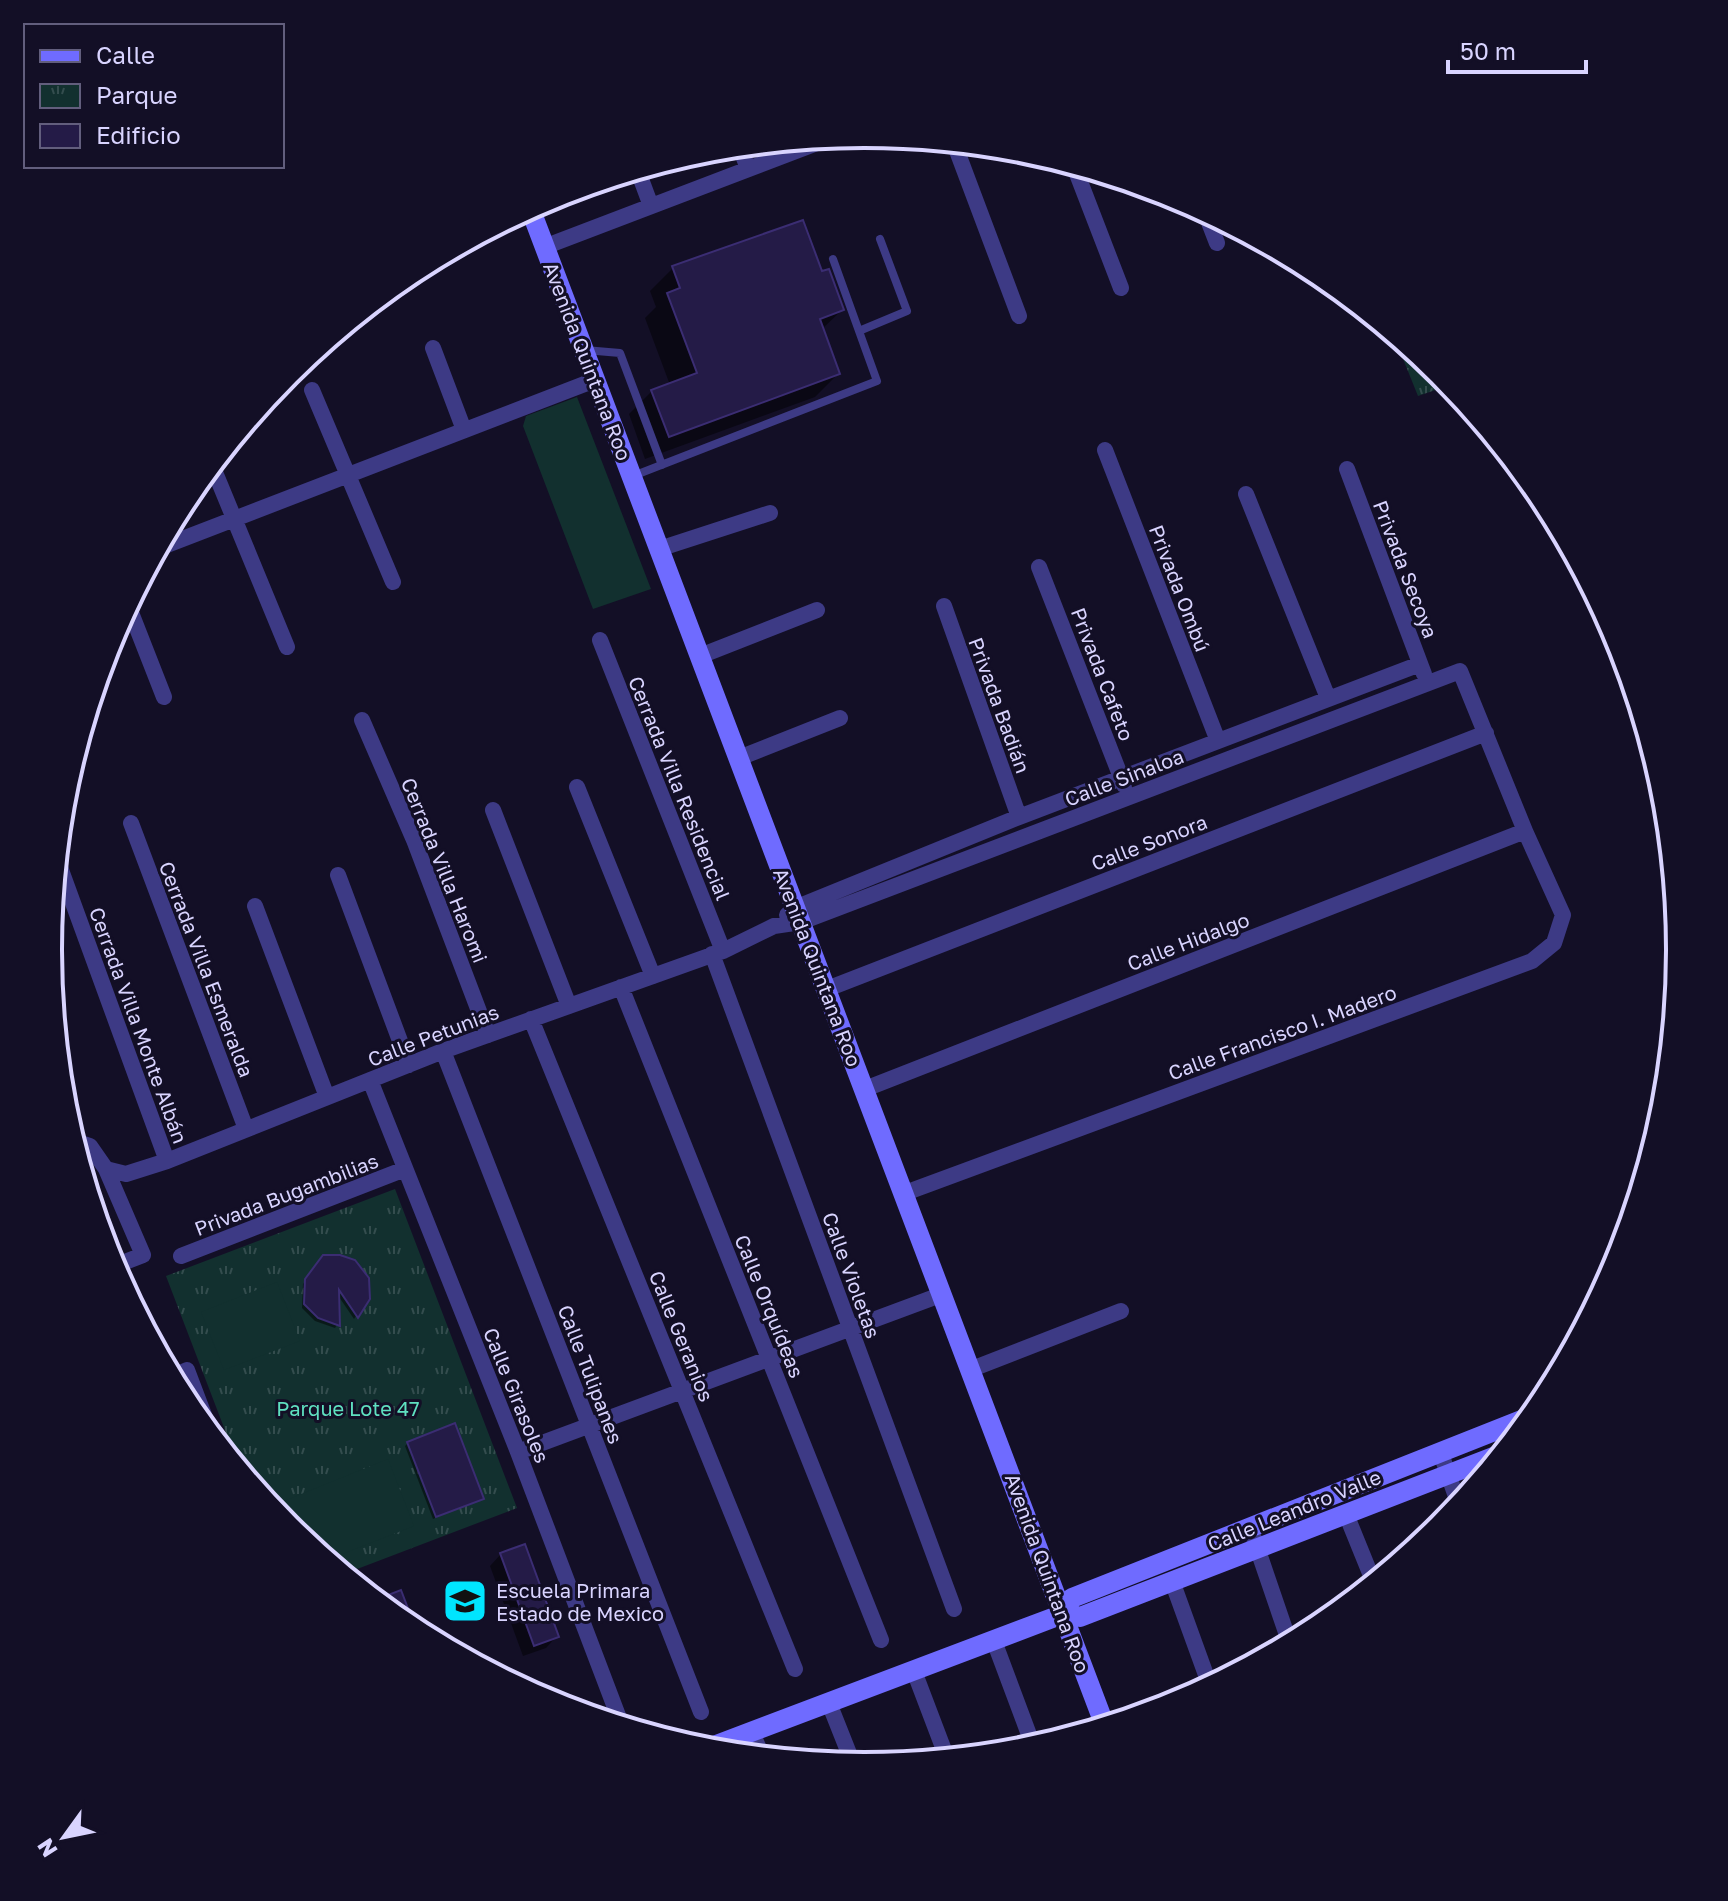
<svg xmlns="http://www.w3.org/2000/svg" width="1728" height="1901" viewBox="0 0 1728 1901" font-family="'Golos Text',sans-serif">
<style>
.park{fill:url(#park-tufts)}
.pitch{fill:#12302f}
.shadow{fill:#0007}
.building{fill:#241b47;stroke:#3b2d73;stroke-width:2}
.lines{fill:none;stroke-linecap:round;stroke-linejoin:round}
.lane{stroke:#3d3a85;stroke-width:8}
.street{stroke:#3d3a85;stroke-width:16}
.secondary{stroke:#6f6bff;stroke-width:20}
.labels{text-anchor:middle;dominant-baseline:central;stroke-width:6;stroke-linejoin:round;paint-order:stroke}
.street-label{font-size:20px;fill:#d9d4ff;stroke:#130f26}
.park-label{font-size:20px;fill:#5fe0c0;stroke:#130f26}
.poi-label{font-size:20px;fill:#d9d4ff;stroke:#130f26;text-anchor:start}
.rim{fill:none;stroke:#d9d4ff;stroke-width:4}
</style>
<defs>
<pattern id="park-tufts" width="24" height="20" patternUnits="userSpaceOnUse" patternTransform="scale(2)"><rect width="24" height="20" fill="#12302f"/><path d="M3 7l-1-3M5 7V3M7 7l1-3M15 17l-1-3M17 17v-4M19 17l1-3" fill="none" stroke="#344d4e"/></pattern>
</defs>
<rect width="100%" height="100%" fill="#130f26"/>
<!-- park -->
<path class="park" d="M1393,334L1441,374L1450,385L1418,396Z
M395,1189L517,1508L344,1574L287,1527L241,1472L166,1276Z"/>
<!-- pitch -->
<path class="pitch" d="M577,397L651,589L593,609L523,426L526,416Z
M277,1282L300,1341L224,1370L201,1312Z
M388,1459L414,1526L327,1560L291,1530L279,1503Z"/>
<!-- shadow -->
<path class="shadow" d="M673,268L821,274L842,310L821,330L838,374L815,397L645,459L629,414L652,391L670,385L645,318L656,307L650,291Z
M320,1260L368,1299L354,1319L337,1294V1325L335,1328L315,1321L302,1308L303,1284Z
M408,1443L482,1498L433,1519L405,1446Z
M501,1554L557,1636L546,1648L523,1656L490,1566Z
M399,1593L414,1631L377,1601Z
M540,1689L544,1700L530,1693Z"/>
<!-- building -->
<path class="building" d="M803,220L822,271L829,269L844,310L820,319L840,374L669,437L651,390L697,373L667,293L680,288L672,266Z
M323,1255H340L355,1260L369,1278L370,1299L358,1318L339,1290L340,1326L318,1318L304,1304L305,1279Z
M455,1423L484,1499L436,1517L407,1442Z
M525,1544L559,1637L534,1646L500,1553Z
M401,1590L417,1632L375,1600Z"/>
<g class="lines">
<!-- lane -->
<path class="lane" d="M859,331L907,311L880,239
M585,350L620,353L662,465
M633,476L877,381L833,259"/>
<!-- street -->
<path class="street" d="M954,143L1019,316
M740,147L748,169
M1074,166L1121,288
M638,171L651,206
M1205,212L1217,243
M544,247L830,138
M433,348L464,430
M312,390L393,582
M1105,450L1218,741
M212,465L287,647
M1347,469L1424,674
M1246,494L1328,698
M159,548L595,380
M659,549L770,513
M1039,567L1124,785
M128,605L164,697
M944,606L1019,817
M600,640L723,951
M700,656L817,610
M362,720L414,840L488,1035
M739,758L840,718
M577,787L653,976
M493,810L569,1006
M131,823L246,1129
M57,859L167,1161
M338,875L409,1065
M255,906L327,1097
M787,915L795,908L1019,817L1420,664
M712,954L954,1609
M621,987L881,1640
M827,989L1486,733
M531,1019L795,1669
M443,1051L701,1712
M370,1080L518,1452L622,1726
M865,1089L1525,831
M74,1143L78,1142L90,1146L106,1169L126,1174L167,1161L443,1051L723,951L774,926L801,922L1460,671L1525,831L1563,915L1554,943L1532,961L905,1193
M106,1169L143,1255L112,1267
M181,1256L405,1169
M972,1369L1121,1311
M171,1377L187,1370L212,1436
M1440,1451L1459,1505
M518,1452L943,1294
M1346,1514L1374,1583
M1250,1527L1290,1644
M1172,1581L1210,1686
M994,1641L1034,1748
M914,1671L947,1758
M829,1703L854,1766
M752,1732L762,1756"/>
<!-- secondary -->
<path class="secondary" d="M530,208L1105,1726
M1063,1614L1072,1598L1532,1416
M703,1750L1063,1614L1080,1617L1501,1454"/>
</g>
<!-- icons -->
<defs>
<g id="school-square" transform="scale(2.3)"><rect x="-9" y="-9" width="18" height="18" rx="4" fill="#00e5ff" stroke="#130f26"/><path d="M0-5L7-2L0 1L-7-2ZM-4 1L0 2.5L4 1V4Q0 6-4 4Z" fill="#111"/></g>
</defs>
<g fill-rule="evenodd">
<use href="#school-square" x="465" y="1601"/>
</g>
<g class="labels">
<!-- street labels -->
<g class="street-label">
<text transform="translate(588 361) rotate(69)">Avenida Quintana Roo</text>
<text transform="translate(1406 569) rotate(69)">Privada Secoya</text>
<text transform="translate(1180 588) rotate(69)">Privada Ombú</text>
<text transform="translate(1103 674) rotate(69)">Privada Cafeto</text>
<text transform="translate(1000 705) rotate(70)">Privada Badián</text>
<text transform="translate(1124 777) rotate(-21)">Calle Sinaloa</text>
<text transform="translate(680 788) rotate(68)">Cerrada Villa Residencial</text>
<text transform="translate(1149 842) rotate(-21)">Calle Sonora</text>
<text transform="translate(445 870) rotate(68)">Cerrada Villa Haromi</text>
<text transform="translate(1188 941) rotate(-21)">Calle Hidalgo</text>
<text transform="translate(818 967) rotate(69)">Avenida Quintana Roo</text>
<text transform="translate(207 969) rotate(69)">Cerrada Villa Esmeralda</text>
<text transform="translate(139 1025) rotate(70)">Cerrada Villa Monte Albán</text>
<text transform="translate(1282 1032) rotate(-20)">Calle Francisco I. Madero</text>
<text transform="translate(433 1035) rotate(-21)">Calle Petunias</text>
<text transform="translate(286 1194) rotate(-21)">Privada Bugambilias</text>
<text transform="translate(852 1275) rotate(70)">Calle Violetas</text>
<text transform="translate(770 1306) rotate(68)">Calle Orquídeas</text>
<text transform="translate(682 1336) rotate(68)">Calle Geranios</text>
<text transform="translate(591 1374) rotate(69)">Calle Tulipanes</text>
<text transform="translate(517 1395) rotate(68)">Calle Girasoles</text>
<text transform="translate(1294 1510) rotate(-22)">Calle Leandro Valle</text>
<text transform="translate(1048 1573) rotate(70)">Avenida Quintana Roo</text>
</g>
<!-- park labels -->
<g class="park-label">
<text x="348" y="1408">Parque Lote 47</text>
</g>
<!-- poi labels -->
<g class="poi-label">
<text x="496" y="1590">Escuela Primara<tspan x="496" dy="23">Estado de Mexico</tspan></text>
</g>
</g>
<!-- crop -->
<path d="M0 0H1728V1901H0ZM62 950a802 802 0 1 1 1604 0a802 802 0 1 1-1604 0Z" fill="#130f26" fill-rule="evenodd"/>
<path class="rim" d="M62 950a802 802 0 1 1 1604 0a802 802 0 1 1-1604 0Z"/>
<!-- legend -->
<rect x="24" y="24" width="260" height="144" fill="#130f26" stroke="#625e7d" stroke-width="2"/>
<rect x="40" y="50" width="40" height="12" fill="#6f6bff" stroke="#625e7d" stroke-width="2"/>
<text x="96" y="64" font-size="24" fill="#d9d4ff">Calle</text>
<rect x="40" y="84" width="40" height="24" fill="url(#park-tufts)" stroke="#625e7d" stroke-width="2"/>
<text x="96" y="104" font-size="24" fill="#d9d4ff">Parque</text>
<rect x="40" y="124" width="40" height="24" fill="#241b47" stroke="#625e7d" stroke-width="2"/>
<text x="96" y="144" font-size="24" fill="#d9d4ff">Edificio</text>
<!-- north arrow -->
<g transform="translate(64 1837) rotate(237)" stroke="#130f26" stroke-width="6" paint-order="stroke">
<path d="M0-6L14 30L0 20L-14 30Z" fill="#d9d4ff"/>
<text y="-12" font-size="22" font-weight="bold" text-anchor="middle" fill="#d9d4ff">N</text>
</g>
<!-- scale -->
<path d="M1448 60v12h138v-12" fill="none" stroke="#d9d4ff" stroke-width="4"/>
<text x="1460" y="60" font-size="24" fill="#d9d4ff" stroke="#130f26" stroke-width="6" paint-order="stroke">50 m</text>
</svg>
